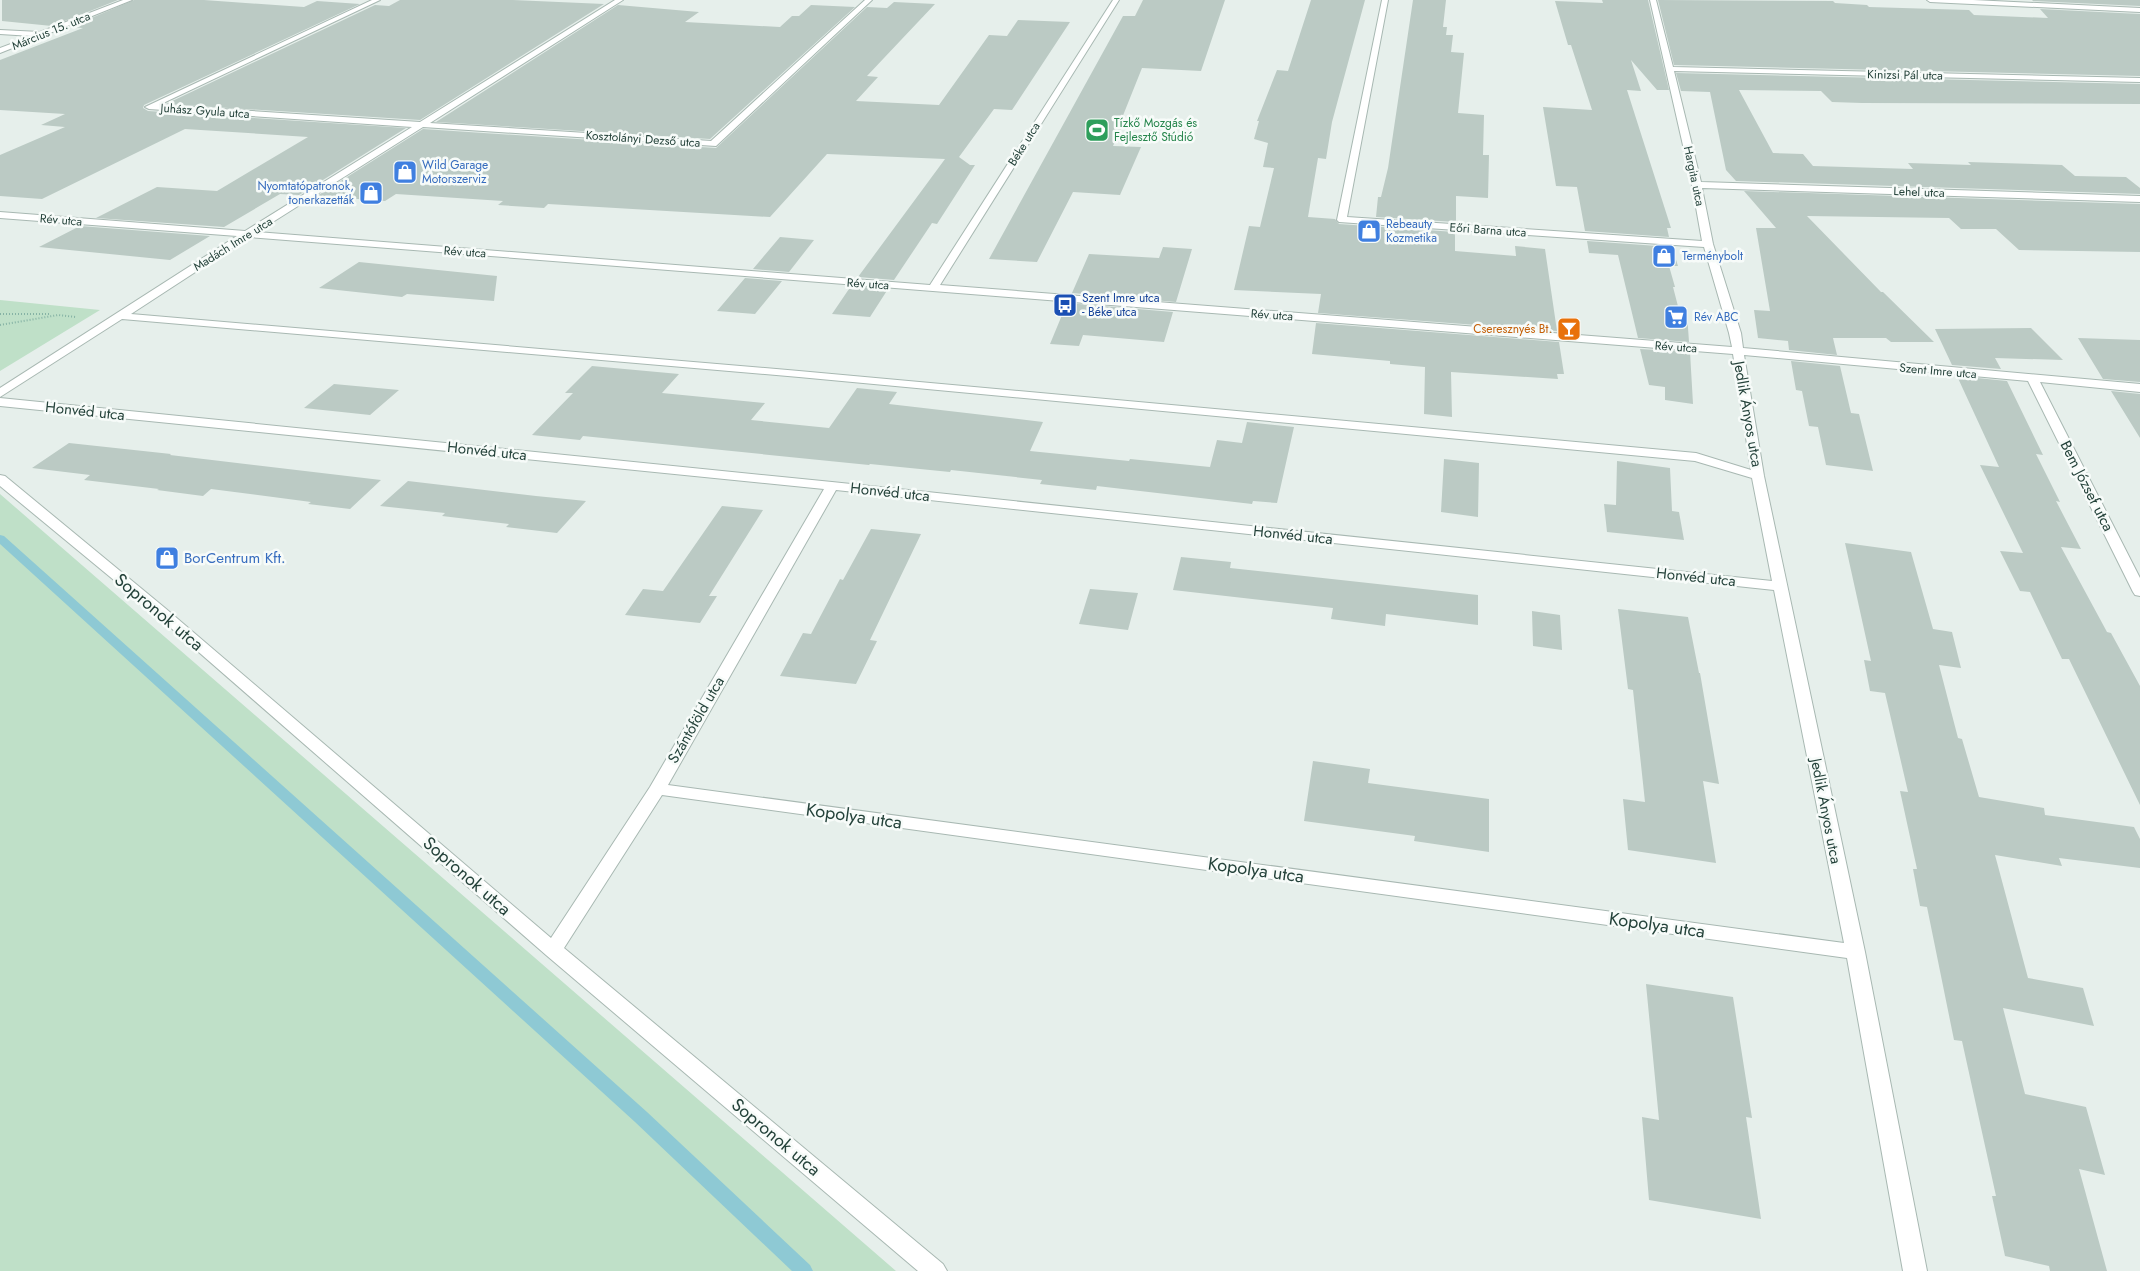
<svg xmlns="http://www.w3.org/2000/svg" width="2140" height="1271" viewBox="0 0 2140 1271" font-family="Jost,sans-serif">
<style>
.green{fill:#bfe0c8}
.lines{fill:none;stroke-linecap:round;stroke-linejoin:round}
.stream{fill:#8ec9d4;fill-rule:evenodd}
.building{fill:#bbcac4}
.minor-casing{stroke:#a8b8b2;stroke-width:2}
.path{stroke:#86b3a5;stroke-width:2;stroke-dasharray:1 2;stroke-linecap:butt}
.minor{fill:#fff;fill-rule:evenodd}
.labels{text-anchor:middle;dominant-baseline:central;stroke-width:5;stroke-linejoin:round;paint-order:stroke}
.far-street-label{font-size:12px;fill:#24423a;stroke:#f7fbf9}
.far-leisure-label{font-size:12px;fill:#27864d;stroke:#f7fbf9;text-anchor:start}
.far-shop-label{font-size:12px;fill:#366cbe;stroke:#f7fbf9;text-anchor:start}
.far-transit-label{font-size:12px;fill:#164399;stroke:#f7fbf9;text-anchor:start}
.far-food-label{font-size:12px;fill:#c56008;stroke:#f7fbf9;text-anchor:end}
.street-label{font-size:15px;fill:#24423a;stroke:#f7fbf9}
.shop-label{font-size:15px;fill:#366cbe;stroke:#f7fbf9;text-anchor:start}
.near-street-label{font-size:18px;fill:#24423a;stroke:#f7fbf9}
</style>
<rect width="100%" height="100%" fill="#e6efeb"/>
<!-- green -->
<path class="green" d="M0,300L100,310L0,371Z
M0,494L896,1271H0Z"/>
<g class="lines">
<!-- stream -->
<path class="stream" d="M0,535L4,536L647,1112L810,1265L813,1271H792L635,1122L0,544Z"/>
</g>
<!-- building -->
<path class="building" d="M2,0H118L52,26L2,21Z
M134,0H204L304,7L317,1L360,4L144,105L143,108L148,111L406,128L299,195L280,194L224,227L96,218L157,187L217,191L308,137L185,129L42,199L0,196V155L65,127L41,125L65,114L0,110V60L83,28L70,27Z
M400,0H513L604,4L420,120L166,104L375,5L389,6Z
M1143,0H1225L1201,71L1142,68L1120,123H1124L1113,146L1141,147L1120,195L1073,192L1037,262L989,259L1123,16H1135Z
M1311,0H1365L1332,122L1326,159L1318,158L1308,217L1335,219L1339,224L1455,232V251L1516,256L1515,246L1545,249L1557,331L1318,313L1321,294L1234,290L1249,226L1260,227L1274,168L1263,167L1268,143L1254,139L1259,121H1257L1277,70L1288,71Z
M1413,0H1446L1443,27H1447L1446,35H1453L1451,52L1464,53L1458,113L1484,115L1483,155H1489L1488,198L1456,196V222L1376,217L1378,197H1381L1388,168Z
M1602,0H1648L1669,90H1657L1631,60L1641,91L1627,90L1671,228H1667L1669,237L1585,231L1577,187L1556,186L1543,107L1592,110L1571,45H1568L1555,1L1603,3Z
M1658,0L1833,1L1835,3L1867,5L1869,7L1969,10L1974,15L2048,18L2040,9L2140,14V76L1674,65Z
M2032,0H2140V6L2033,1Z
M894,2L935,4L867,76L878,77L856,101L939,105L989,35L1007,36L1018,20L1070,22L1012,110L994,109L959,157L970,165H975L937,224L932,223L894,280L858,277L945,159L827,154L770,217L548,204L544,208L498,205L503,201L396,194L385,201L317,196L423,129L716,148L867,7L887,8Z
M618,5L699,12L685,22L780,27L792,16H799L811,5L855,7L710,139L436,122Z
M1676,73L2140,84V104L1862,103L1832,102L1821,91L1739,90L1773,153L1803,154L1813,166L1913,169L1908,163L1971,165L1968,162L2062,165L2075,176L2126,177L2140,188V194L1736,181L1726,170L1710,92L1681,91Z
M1744,191L2140,204V252L2019,250L1996,229H1961L1949,218L1807,216L1881,292H1883L1934,342H1891L1886,338H1833L1837,355L1789,350L1788,341L1758,338L1754,310L1770,311L1756,228H1776Z
M80,226L210,236L170,260L39,247Z
M780,237L814,240L789,272L753,269Z
M1587,241L1672,247L1678,266H1669L1675,287H1673L1680,314L1687,313L1689,342L1638,338L1618,255L1589,253Z
M1163,247L1192,249L1176,302L1072,293L1089,254L1159,258Z
M359,262L497,276L494,301L407,294L402,297L319,288Z
M745,278L782,281L755,314L717,311Z
M851,286L888,289L870,317L832,314Z
M1067,303L1173,312L1164,342L1083,335L1079,346L1050,344Z
M1316,323L1559,342L1564,374H1557L1558,379L1451,372L1452,417L1424,414L1425,367L1390,364V361L1312,354Z
M2031,328L2063,360L1995,358L2001,369L1952,365L1935,329Z
M2078,338L2140,340V382L2103,379Z
M1640,349L1690,352L1693,404L1665,400V387L1649,385Z
M1791,361L1840,366L1851,413L1859,414L1873,471L1826,465L1818,427L1809,426L1802,391L1796,390Z
M592,366L679,374L662,393L765,403L751,420L829,428L857,388L897,392L889,404L1043,422L1030,451L1129,461L1130,459L1210,467L1217,440L1242,443L1247,422L1294,427L1277,503L1253,501L1252,504L1097,486L1096,490L1040,484L1042,480L951,470L950,472L870,464L869,465L583,436L580,440L532,435L573,393H565Z
M1957,376L2007,381L2043,455L2036,454L2060,502L2056,501L2081,549L2061,547L2107,632L2111,633L2140,686V805L2069,659H2062L2030,592L2020,591L2000,551L2023,553L1980,465L1999,467Z
M334,384L399,390L370,415L304,408Z
M2111,391L2140,394V438Z
M69,443L171,454L170,455L381,480L350,509L308,504L311,502L211,489L203,496L157,490L159,489L84,480L90,475L32,468Z
M1444,459L1479,463L1478,517L1441,512Z
M1617,461L1670,468L1672,511L1679,512L1684,540L1607,532L1604,504L1616,505Z
M408,481L536,496L586,501L557,533L506,527L509,524L442,516L445,513L380,506Z
M722,506L763,510L709,596H717L700,623L625,615L643,589L663,591Z
M871,529L921,534L870,640L877,641L856,684L780,676L803,633L811,634L840,579L843,580Z
M1845,543L1911,552L1933,629L1952,632L1961,668L1939,665L1958,738L1962,739L1979,797L2044,808L2045,815L2134,827L2140,839V868L2059,858L2062,866L1995,855L2028,978L2083,988L2094,1026L2003,1008L2025,1094L2086,1107L2105,1175L2079,1169L2107,1271H2050L2049,1266L2005,1256L1992,1196H1996L1962,1041L1954,1040L1927,907L1920,906L1913,869H1917L1900,791L1908,792L1885,693L1870,691L1864,660L1871,661Z
M1181,557L1231,562L1230,568L1478,595V625L1386,614L1385,626L1331,619L1333,608L1173,590Z
M1090,589L1138,593L1128,630L1079,624Z
M1618,609L1688,617L1699,673H1700L1719,784L1703,781L1716,863L1628,850L1623,799L1645,802L1633,690L1628,689Z
M1532,611L1560,615L1562,650L1533,646Z
M1313,761L1370,769L1368,783L1489,799V852L1414,841L1415,836L1304,821Z
M1646,984L1733,997L1752,1118L1746,1117L1761,1219L1649,1200L1642,1117L1659,1120Z"/>
<g class="lines">
<!-- minor casing -->
<g class="minor-casing">
<path id="minor" d="M123,0H132L0,53V48L32,36L0,34V30L40,32Z
M372,0H380L159,105L420,122L615,0H623L430,123L711,141L865,0H872L716,146L423,127L257,232L930,285L1113,0H1119L940,285L1732,347L1729,333L1704,247L1339,222L1337,220L1382,0H1388L1347,217L1702,241L1692,185L1650,0H1656L1673,67L2140,78V82L1674,71L1701,182L2140,196V202L1702,188L1713,244L1741,333L1743,348L2140,384V392L2040,382L2140,578V596L2135,595L2133,592L2028,381L1744,355L1764,476L1865,952L1927,1271H1903L1847,958L662,795L564,948L943,1264L947,1271H918L546,955L155,614L0,486V475L5,476L165,608L551,938L650,787L824,489L0,406V398L832,482L1772,581L1752,478L1695,461L799,377L122,319L0,397V388L237,236L0,218V212L245,231L412,127L149,109L145,107ZM249,237L1733,354L1751,470L1696,453L799,371L131,314ZM836,490L1774,590L1844,943L668,785Z
M1927,0H1973L2140,8V12L1930,2Z"/>
</g>
<!-- path -->
<path class="path" d="M0,314H50
M0,325L58,315L76,317"/>
<!-- minor -->
<use href="#minor" class="minor"/>
</g>
<!-- icons -->
<defs>
<g id="stadium-square" transform="scale(1.25)"><rect x="-9" y="-9" width="18" height="18" rx="4" fill="#2e9e5b" stroke="#f7fbf9"/><path d="M0-5a6.5 5 0 1 0 0 10a6.5 5 0 1 0 0-10ZM-3.5-1.8h7v3.6h-7Z" fill="#fff"/></g>
<g id="shop-square" transform="scale(1.25)"><rect x="-9" y="-9" width="18" height="18" rx="4" fill="#3f7fe0" stroke="#f7fbf9"/><path d="M-5-2.5h2.3a2.7 3.5 0 0 1 5.4 0H5L5.5 6h-11ZM-1.5-2.5h3a1.5 2.3 0 0 0-3 0Z" fill="#fff"/></g>
<g id="bus-square" transform="scale(1.25)"><rect x="-9" y="-9" width="18" height="18" rx="4" fill="#1a4fb4" stroke="#f7fbf9"/><path d="M-5-6H5V4H4V6H2V4H-2V6H-4V4H-5ZM-3.5-4V0h7V-4ZM-3.5 1.2v1.5H-2V1.2ZM2 1.2v1.5H3.5V1.2Z" fill="#fff"/></g>
<g id="supermarket-square" transform="scale(1.25)"><rect x="-9" y="-9" width="18" height="18" rx="4" fill="#3f7fe0" stroke="#f7fbf9"/><path d="M-6-5.5h2.5l.6 2H6L4.5 2H-2.5L-4.4-4H-6ZM-1.5 3.2a1.3 1.3 0 1 0 .1 0ZM3 3.2a1.3 1.3 0 1 0 .1 0Z" fill="#fff"/></g>
<g id="bar-square" transform="scale(1.25)"><rect x="-9" y="-9" width="18" height="18" rx="4" fill="#e8710a" stroke="#f7fbf9"/><path d="M-6-5H6L.8 .8V4.5H3.5V6h-7V4.5H-.8V.8Z" fill="#fff"/></g>
</defs>
<g fill-rule="evenodd">
<use href="#stadium-square" x="1097" y="130"/>
<use href="#shop-square" x="405" y="172"/>
<use href="#shop-square" x="371" y="193"/>
<use href="#shop-square" x="1369" y="231"/>
<use href="#shop-square" x="1664" y="256"/>
<use href="#bus-square" x="1065" y="305"/>
<use href="#supermarket-square" x="1676" y="317"/>
<use href="#bar-square" x="1569" y="329"/>
<use href="#shop-square" x="167" y="558"/>
</g>
<g class="labels">
<!-- far-street labels -->
<g class="far-street-label">
<text transform="translate(51 31) rotate(-22)">Március 15. utca</text>
<text transform="translate(1905 75) rotate(1)">Kinizsi Pál utca</text>
<text transform="translate(205 111) rotate(4)">Juhász Gyula utca</text>
<text transform="translate(643 139) rotate(4)">Kosztolányi Dezső utca</text>
<text transform="translate(1024 144) rotate(-58)">Béke utca</text>
<text transform="translate(1694 176) rotate(78)">Hargita utca</text>
<text transform="translate(1919 192) rotate(2)">Lehel utca</text>
<text transform="translate(61 220) rotate(5)">Rév utca</text>
<text transform="translate(1488 230) rotate(4)">Eőri Barna utca</text>
<text transform="translate(233 244) rotate(-32)">Madách Imre utca</text>
<text transform="translate(465 252) rotate(4)">Rév utca</text>
<text transform="translate(868 284) rotate(4)">Rév utca</text>
<text transform="translate(1272 315) rotate(4)">Rév utca</text>
<text transform="translate(1676 347) rotate(4)">Rév utca</text>
<text transform="translate(1938 371) rotate(5)">Szent Imre utca</text>
</g>
<!-- far-leisure labels -->
<g class="far-leisure-label">
<text x="1114" y="123">Tízkő Mozgás és<tspan x="1114" dy="14">Fejlesztő Stúdió</tspan></text>
</g>
<!-- far-shop labels -->
<g class="far-shop-label">
<text x="422" y="165">Wild Garage<tspan x="422" dy="14">Motorszerviz</tspan></text>
<text x="354" y="186" text-anchor="end">Nyomtatópatronok,<tspan x="354" dy="14">tonerkazetták</tspan></text>
<text x="1386" y="224">Rebeauty<tspan x="1386" dy="14">Kozmetika</tspan></text>
<text x="1682" y="256">Terménybolt</text>
<text x="1694" y="317">Rév ABC</text>
</g>
<!-- far-transit labels -->
<g class="far-transit-label">
<text x="1082" y="298">Szent Imre utca<tspan x="1082" dy="14">- Béke utca</tspan></text>
</g>
<!-- far-food labels -->
<g class="far-food-label">
<text x="1552" y="329">Cseresznyés Bt.</text>
</g>
<!-- street labels -->
<g class="street-label">
<text transform="translate(85 411) rotate(6)">Honvéd utca</text>
<text transform="translate(1748 414) rotate(80)">Jedlik Ányos utca</text>
<text transform="translate(487 451) rotate(6)">Honvéd utca</text>
<text transform="translate(2087 486) rotate(63)">Bem József utca</text>
<text transform="translate(890 492) rotate(6)">Honvéd utca</text>
<text transform="translate(1293 535) rotate(6)">Honvéd utca</text>
<text transform="translate(1696 577) rotate(6)">Honvéd utca</text>
<text transform="translate(696 720) rotate(-60)">Szántóföld utca</text>
<text transform="translate(1826 811) rotate(79)">Jedlik Ányos utca</text>
</g>
<!-- shop labels -->
<g class="shop-label">
<text x="184" y="558">BorCentrum Kft.</text>
</g>
<!-- near-street labels -->
<g class="near-street-label">
<text transform="translate(159 612) rotate(40)">Sopronok utca</text>
<text transform="translate(854 816) rotate(8)">Kopolya utca</text>
<text transform="translate(1256 870) rotate(8)">Kopolya utca</text>
<text transform="translate(467 876) rotate(41)">Sopronok utca</text>
<text transform="translate(1657 925) rotate(8)">Kopolya utca</text>
<text transform="translate(776 1137) rotate(40)">Sopronok utca</text>
</g>
</g>
</svg>
